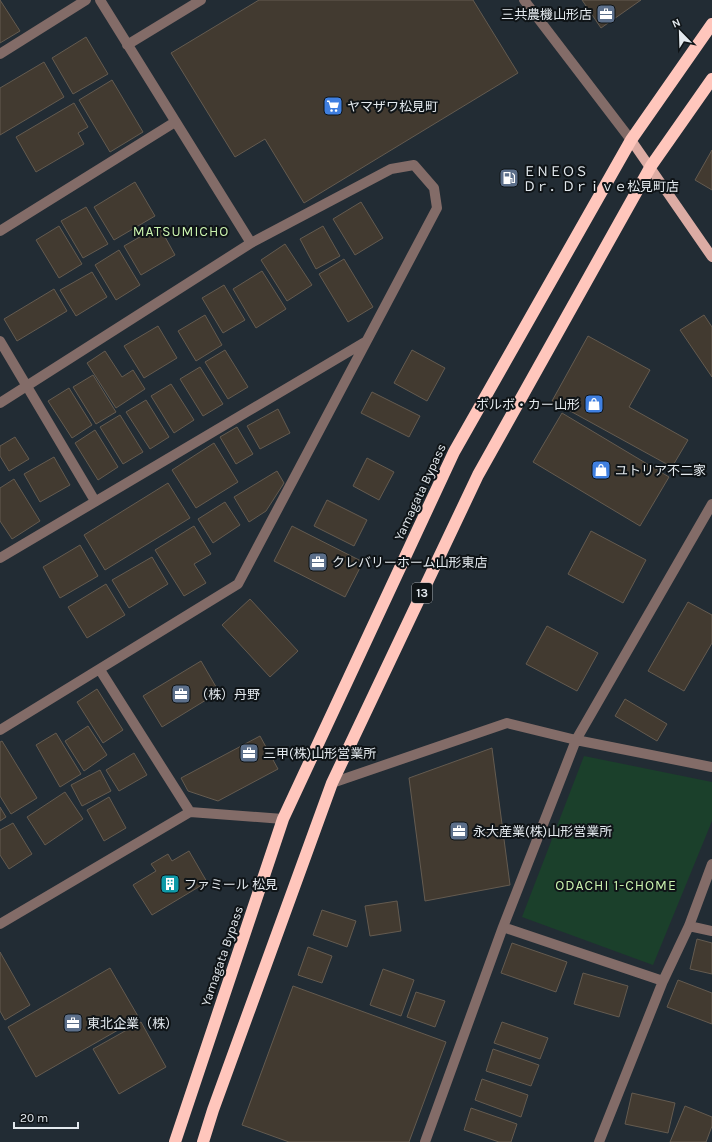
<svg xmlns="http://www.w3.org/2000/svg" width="712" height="1142" viewBox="0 0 712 1142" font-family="Karla,'Noto Sans JP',sans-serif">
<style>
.green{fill:#1b402b}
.building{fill:#423a30;stroke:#645b50}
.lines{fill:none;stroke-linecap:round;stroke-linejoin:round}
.minor{stroke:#836c68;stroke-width:10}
.major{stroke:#dcaca4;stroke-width:10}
.highway{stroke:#ffc6bc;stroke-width:12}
.labels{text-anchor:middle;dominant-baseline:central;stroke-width:4;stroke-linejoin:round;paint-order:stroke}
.shield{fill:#0f1417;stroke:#a3a9ae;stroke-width:1}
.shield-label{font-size:12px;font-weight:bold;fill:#e3e9ee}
.poi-label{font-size:13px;fill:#e3e9ee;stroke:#0f1417;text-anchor:start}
.street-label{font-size:13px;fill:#e3e9ee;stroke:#0f1417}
.neighbourhood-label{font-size:14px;letter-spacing:1px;fill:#caf3ae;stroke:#0f1417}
</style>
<rect width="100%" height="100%" fill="#222c34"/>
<!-- green -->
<path class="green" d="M584,756L712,782V821L653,965L522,917Z"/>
<!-- building -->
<path class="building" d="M0,0L20,31L0,43Z
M259,0H473L518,73L304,203L265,139L235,157L171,53Z
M582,0H641L601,28Z
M86,37L108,74L73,94L52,58Z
M44,62L64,97L0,135V88Z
M112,80L143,132L110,152L79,100Z
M74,103L88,127L78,133L84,144L36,172L16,137Z
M712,150V190L695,180Z
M135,182L155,216L114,240L94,207Z
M361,202L383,238L355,255L333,219Z
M86,207L108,244L83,258L61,221Z
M59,226L82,264L59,278L36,240Z
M159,226L175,255L141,275L124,246Z
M323,226L340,256L316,269L300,239Z
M285,244L312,285L287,301L261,260Z
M119,250L140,285L116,300L95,265Z
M344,259L373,307L348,322L319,274Z
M262,271L286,309L256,328L233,289Z
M92,272L107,297L76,316L60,290Z
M224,285L245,320L223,333L202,298Z
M54,289L67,311L17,341L4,319Z
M205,315L222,345L196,361L178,331Z
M704,315L712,327V377L680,330Z
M158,326L177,358L144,378L124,346Z
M588,336L650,370L629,407L688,440L672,467L552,401Z
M225,350L248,387L228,399L205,362Z
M412,350L445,368L427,401L394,383Z
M105,351L122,377L133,370L145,389L116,408L87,363Z
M200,367L223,404L203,416L180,379Z
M93,375L116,412L96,424L73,387Z
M171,384L194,420L174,433L151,396Z
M69,388L92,425L72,438L48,401Z
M372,392L420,416L409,437L361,413Z
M146,400L169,437L150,449L126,412Z
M278,409L290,433L260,449L247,426Z
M562,413L669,477L640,526L533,462Z
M120,415L143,452L123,464L100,427Z
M237,427L253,454L236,464L220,437Z
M95,430L118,467L98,480L75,443Z
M15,437L29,459L9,471L0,456V446Z
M214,443L238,482L196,508L172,470Z
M54,457L70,485L40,502L24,474Z
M367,458L394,472L379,500L353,486Z
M277,471L284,483L266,511L249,522L234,497Z
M14,479L40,521L12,539L0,521V488Z
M168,483L190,518L105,570L84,535Z
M327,500L367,520L354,546L314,526Z
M225,502L240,525L213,543L198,519Z
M194,526L211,554L194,564L206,583L184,596L155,550Z
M292,526L363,562L345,597L274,561Z
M591,531L646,560L623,603L568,574Z
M80,545L98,576L60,598L43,567Z
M152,557L168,584L129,608L112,580Z
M106,584L125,615L87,638L68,607Z
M250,599L298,651L270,677L222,625Z
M688,602L712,615V643L684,691L648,671Z
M547,626L598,653L577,691L526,664Z
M201,661L219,692L162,727L143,696Z
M97,689L123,730L103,743L77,702Z
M625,699L667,724L657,741L615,716Z
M88,726L107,755L84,771L65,741Z
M56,733L81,774L60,787L36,745Z
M260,736L278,769L218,801L188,791L181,778Z
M2,741L37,798L11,814L0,796V742Z
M492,748L510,885L425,901L409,778Z
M134,753L147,775L119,791L106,770Z
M100,770L111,791L82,806L71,785Z
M65,792L83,819L45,845L27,817Z
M109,797L126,828L104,841L87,810Z
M0,807L6,817L0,821Z
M13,823L32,854L9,869L0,855V830Z
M189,851L207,882L152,915L133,885L156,871L151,864L168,854L172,861Z
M397,901L401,931L370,936L365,906Z
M322,910L356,921L347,947L313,935Z
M697,939L712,943V974L690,969Z
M512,943L567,962L556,992L501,973Z
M308,947L332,956L322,983L298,975Z
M0,952L30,1005L5,1020L0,1011Z
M110,968L139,1018L36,1077L8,1027Z
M383,969L414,980L401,1016L370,1005Z
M583,973L628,986L619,1017L574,1004Z
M678,980L712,993V1024L667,1007Z
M293,986L446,1042L409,1142H289L242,1125Z
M416,992L445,1001L435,1027L407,1017Z
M141,1022L166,1067L119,1094L93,1049Z
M502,1022L548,1038L540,1059L494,1043Z
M493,1049L539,1065L531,1086L486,1071Z
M482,1079L528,1095L521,1117L475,1100Z
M632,1093L675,1103L668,1133L625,1124Z
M685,1106L712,1117V1126L706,1142H670Z
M471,1108L517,1124L511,1142H499L464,1130Z"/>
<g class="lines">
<!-- minor -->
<path class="minor" d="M100,0L251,243
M524,0L631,140
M127,45L201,0
M0,54L86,0
M0,231L175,122
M0,341L95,501
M0,403L251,243L391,169L414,165L434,188L437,208L238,584L0,730
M0,558L365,342
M100,670L190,812
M332,783L507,723L576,740L712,767
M0,924L190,812L283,819
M689,926L712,931
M503,927L663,981
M425,1142L503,927L576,740L712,504
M599,1142L663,981L689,926L712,864"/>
<!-- major -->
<path class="major" d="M631,140L712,257"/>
<!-- highway -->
<path class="highway" d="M175,1142L283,819L454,452L631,140L712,24
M203,1142L213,1110L332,783L478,475L651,166L712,79"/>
</g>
<!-- icons -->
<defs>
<g id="office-square" transform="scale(1)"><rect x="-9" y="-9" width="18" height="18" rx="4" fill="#5c6f8a" stroke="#0f1417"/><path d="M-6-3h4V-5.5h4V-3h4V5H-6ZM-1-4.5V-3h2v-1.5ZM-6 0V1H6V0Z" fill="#fff"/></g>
<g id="supermarket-square" transform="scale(1)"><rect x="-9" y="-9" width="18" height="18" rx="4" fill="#3f7fe0" stroke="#0f1417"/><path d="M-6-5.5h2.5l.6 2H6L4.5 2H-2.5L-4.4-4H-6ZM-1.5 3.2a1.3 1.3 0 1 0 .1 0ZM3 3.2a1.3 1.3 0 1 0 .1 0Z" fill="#fff"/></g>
<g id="fuel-square" transform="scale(1)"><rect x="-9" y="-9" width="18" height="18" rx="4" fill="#5c6f8a" stroke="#0f1417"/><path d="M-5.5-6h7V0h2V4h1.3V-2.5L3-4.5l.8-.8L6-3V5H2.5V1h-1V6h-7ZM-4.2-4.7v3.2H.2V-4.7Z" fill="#fff"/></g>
<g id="shop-square" transform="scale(1)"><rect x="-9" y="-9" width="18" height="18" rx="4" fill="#3f7fe0" stroke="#0f1417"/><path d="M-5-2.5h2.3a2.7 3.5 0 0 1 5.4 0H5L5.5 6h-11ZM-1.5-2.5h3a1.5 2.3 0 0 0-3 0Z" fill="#fff"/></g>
<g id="building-square" transform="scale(1)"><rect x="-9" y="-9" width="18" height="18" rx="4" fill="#0f9aa8" stroke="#0f1417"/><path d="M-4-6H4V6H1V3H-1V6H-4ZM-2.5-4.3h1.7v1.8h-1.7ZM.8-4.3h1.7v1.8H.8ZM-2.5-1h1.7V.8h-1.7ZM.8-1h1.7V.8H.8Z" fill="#fff"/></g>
</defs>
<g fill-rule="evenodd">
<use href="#office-square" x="606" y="14"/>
<use href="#supermarket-square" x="333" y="106"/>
<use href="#fuel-square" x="509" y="178"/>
<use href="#shop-square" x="594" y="404"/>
<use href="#shop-square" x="601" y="470"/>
<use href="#office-square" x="318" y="562"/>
<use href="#office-square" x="181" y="694"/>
<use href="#office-square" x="249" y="753"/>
<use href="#office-square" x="459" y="831"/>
<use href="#building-square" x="170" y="884"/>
<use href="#office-square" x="73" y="1023"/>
</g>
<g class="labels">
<!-- shield labels -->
<rect class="shield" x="412" y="583" width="20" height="20" rx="3"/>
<g class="shield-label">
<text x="422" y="593">13</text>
</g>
<!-- poi labels -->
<g class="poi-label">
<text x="592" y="14" text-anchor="end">三共農機山形店</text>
<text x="347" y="106">ヤマザワ松見町</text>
<text x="523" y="171">ＥＮＥＯＳ<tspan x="523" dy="15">Ｄｒ．Ｄｒｉｖｅ松見町店</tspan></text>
<text x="580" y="404" text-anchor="end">ボルボ・カー山形</text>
<text x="615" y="470">ユトリア不二家</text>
<text x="332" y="562">クレバリーホーム山形東店</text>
<text x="195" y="694">（株）丹野</text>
<text x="263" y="753">三甲(株)山形営業所</text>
<text x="473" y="831">永大産業(株)山形営業所</text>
<text x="184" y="884">ファミール 松見</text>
<text x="87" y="1023">東北企業（株）</text>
</g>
<!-- street labels -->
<g class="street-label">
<text transform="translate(420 492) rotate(-65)">Yamagata Bypass</text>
<text transform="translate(222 956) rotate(-71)">Yamagata Bypass</text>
</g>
<!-- neighbourhood labels -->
<g class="neighbourhood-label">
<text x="181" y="231">MATSUMICHO</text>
<text x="616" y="885">ODACHI 1-CHOME</text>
</g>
</g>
<!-- north arrow -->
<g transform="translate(680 32) rotate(337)" stroke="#0f1417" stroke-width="3" paint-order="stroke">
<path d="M0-3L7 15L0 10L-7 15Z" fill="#e3e9ee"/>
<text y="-6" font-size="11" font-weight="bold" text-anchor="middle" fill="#e3e9ee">N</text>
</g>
<!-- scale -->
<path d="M14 1122v6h64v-6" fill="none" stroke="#e3e9ee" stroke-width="2"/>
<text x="20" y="1122" font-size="12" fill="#e3e9ee" stroke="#0f1417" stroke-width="3" paint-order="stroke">20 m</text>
</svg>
